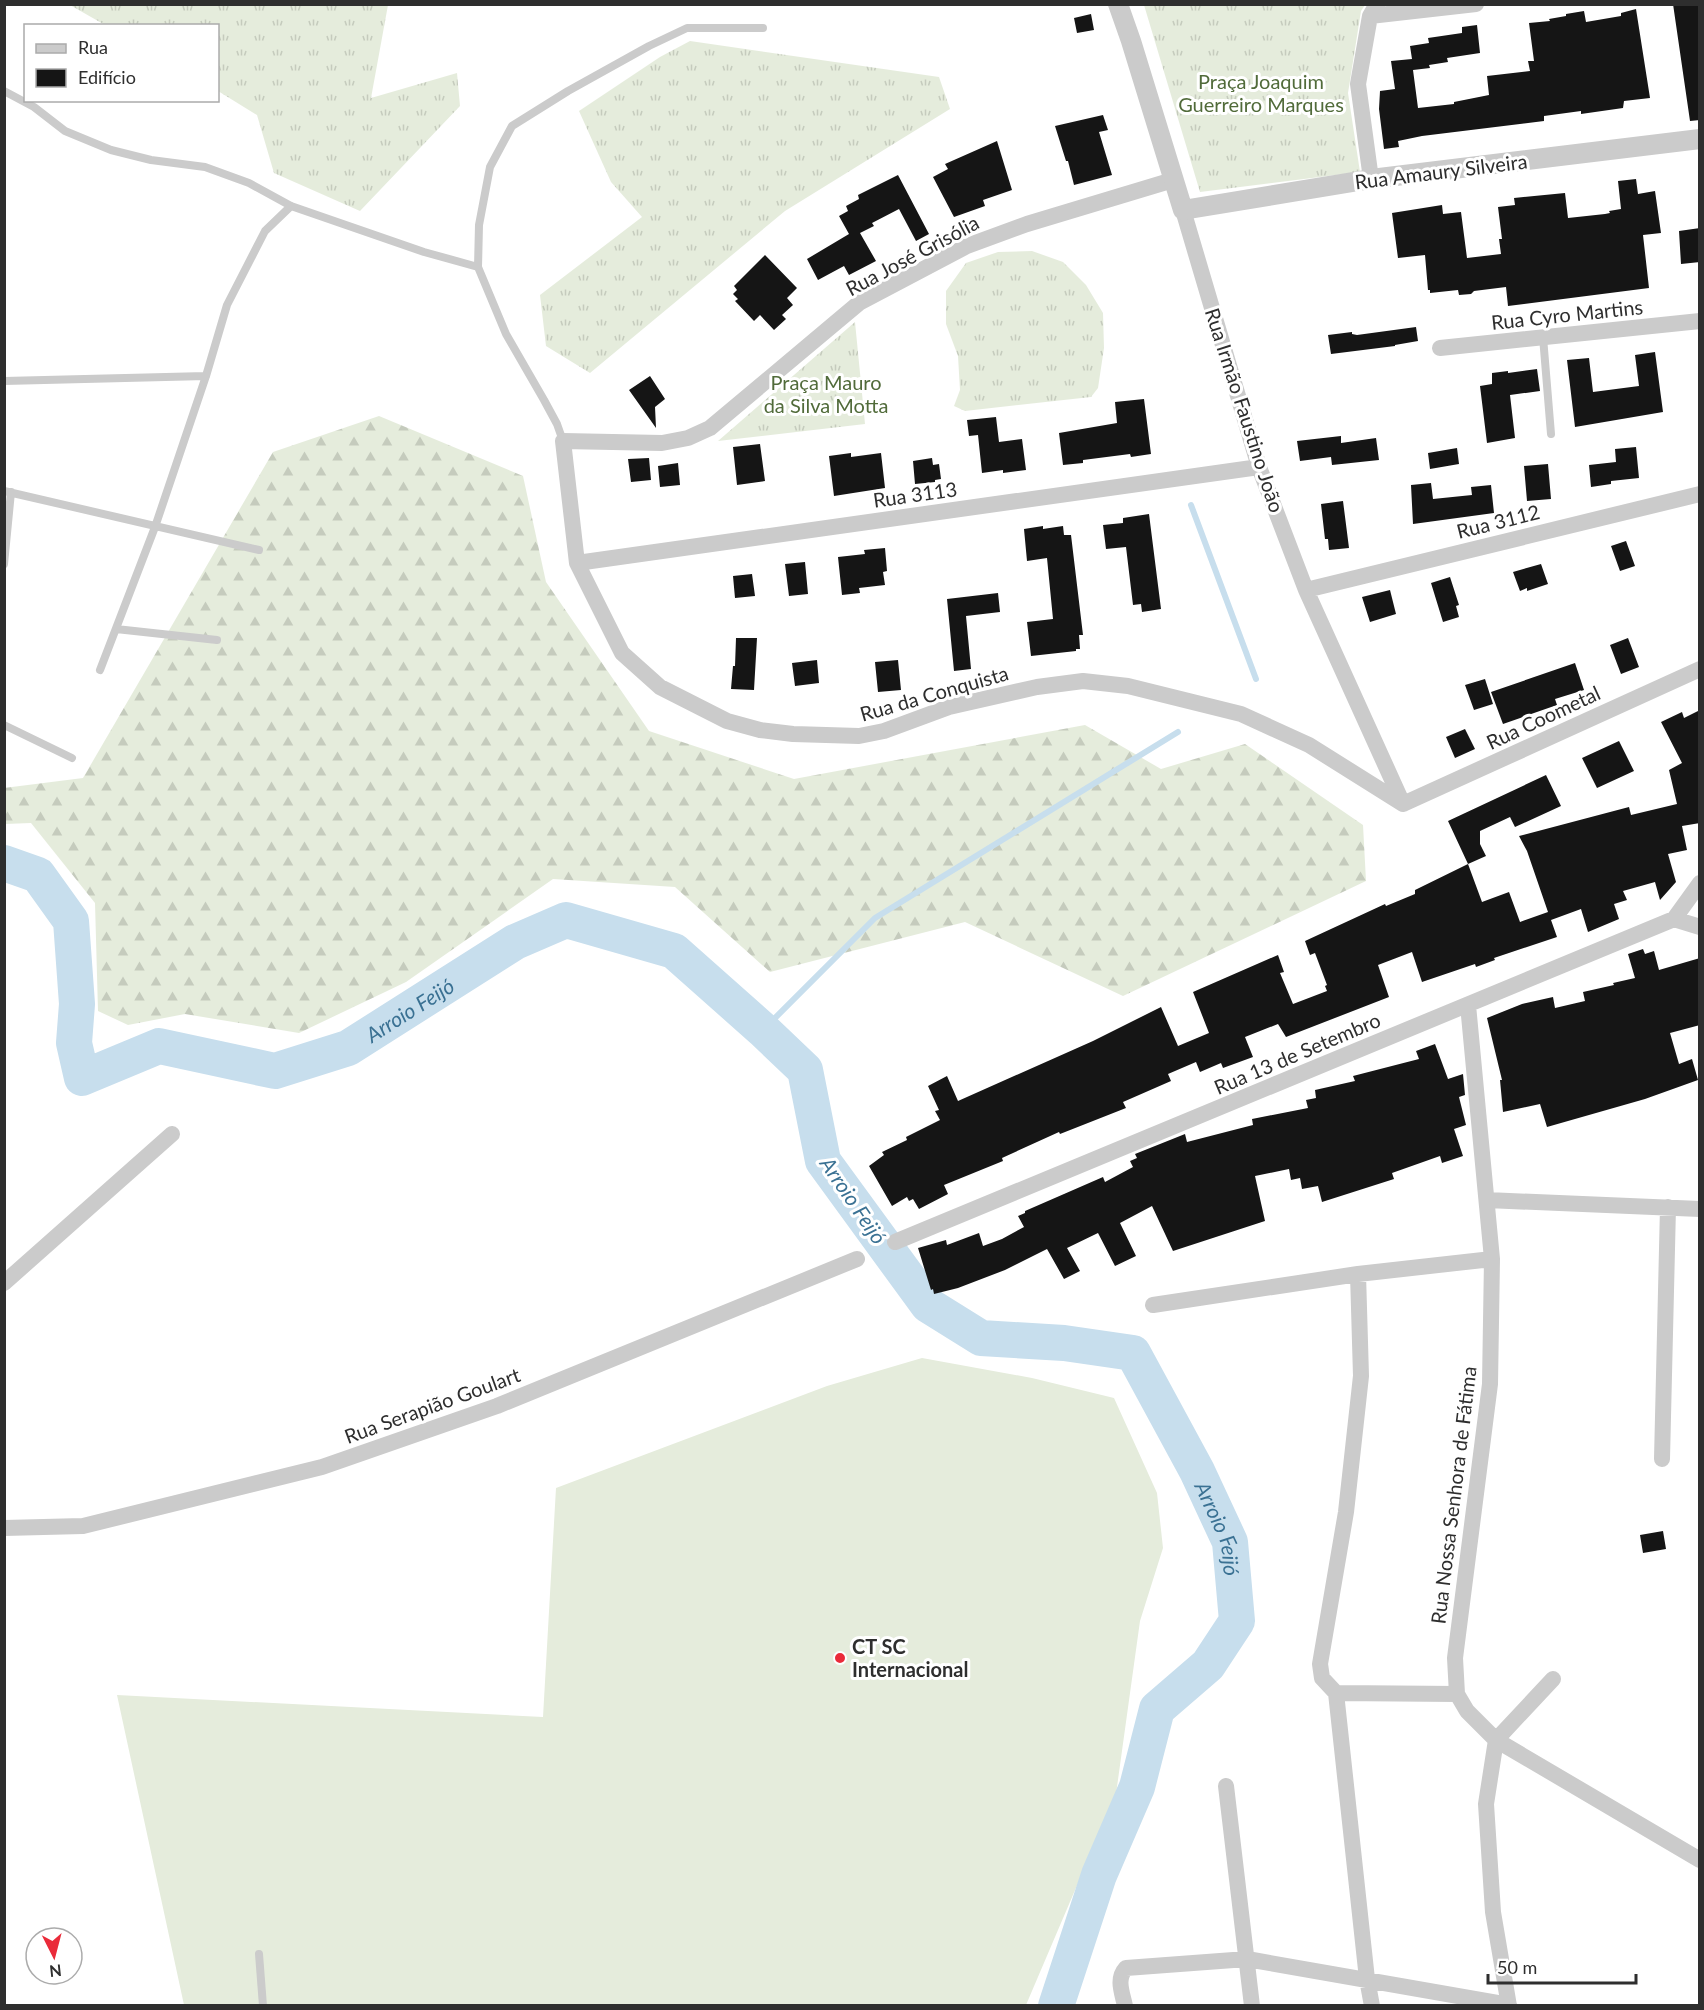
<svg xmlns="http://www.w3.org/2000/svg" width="1704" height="2010" viewBox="0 0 1704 2010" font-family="Lato,sans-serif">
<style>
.grass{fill:url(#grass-tufts)}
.forest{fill:url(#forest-firs)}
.pitch{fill:#e5ecdc}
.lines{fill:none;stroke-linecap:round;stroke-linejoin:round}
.stream{stroke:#c7deed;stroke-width:6}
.river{stroke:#c7deed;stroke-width:36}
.building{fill:#151515}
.service{stroke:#cbcbcb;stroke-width:8}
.minor{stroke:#cbcbcb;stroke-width:16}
.tertiary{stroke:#cbcbcb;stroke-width:20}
.poi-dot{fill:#ea2b3a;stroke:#fff;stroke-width:2}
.labels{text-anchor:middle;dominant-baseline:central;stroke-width:6;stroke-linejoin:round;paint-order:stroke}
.park-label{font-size:20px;fill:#516b3a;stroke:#fff}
.street-label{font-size:20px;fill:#2e2e2e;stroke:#fff}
.poi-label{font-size:20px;font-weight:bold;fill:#2e2e2e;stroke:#fff;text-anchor:start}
.water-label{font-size:21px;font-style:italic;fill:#3a7193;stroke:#fff}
</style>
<defs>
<pattern id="grass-tufts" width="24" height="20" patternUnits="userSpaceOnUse" patternTransform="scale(1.5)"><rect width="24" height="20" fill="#e5ecdc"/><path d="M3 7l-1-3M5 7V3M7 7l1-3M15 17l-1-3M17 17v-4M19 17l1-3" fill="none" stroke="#c5cbbd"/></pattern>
<pattern id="forest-firs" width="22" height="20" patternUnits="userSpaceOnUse" patternTransform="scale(1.5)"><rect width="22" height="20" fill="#e5ecdc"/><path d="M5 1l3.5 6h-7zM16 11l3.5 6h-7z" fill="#c5cbbd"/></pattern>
</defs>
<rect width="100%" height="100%" fill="#fff"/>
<!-- grass -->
<path class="grass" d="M70,5H388L371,98L457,73L460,106L360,211L274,173L257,115L218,91V26L105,25Z
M1144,5H1365L1361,11L1348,93L1360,172L1200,192Z
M690,41L939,77L950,109L785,211L590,373L546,346L540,295L642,217L611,182L579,111L660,57Z
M1032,251L1063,262L1086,285L1103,313L1104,348L1098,388L1091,397L965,411L954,406L960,390L958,356L946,324V291L966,263L998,252Z
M855,322L865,424L718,441Z"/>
<!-- forest -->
<path class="forest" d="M379,416L523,476L546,582L649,731L794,779L1085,725L1161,769L1245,744L1363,825L1366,881L1123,996L965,922L770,972L675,887L553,879L406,982L299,1033L185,1014L128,1025L98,1011L95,903L31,823L5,824L4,788L83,778L273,452Z"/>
<!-- pitch -->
<path class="pitch" d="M922,1358L1032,1378L1114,1398L1157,1493L1163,1548L1140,1621L1116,1794L1026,2005H184L117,1695L543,1717L556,1488L827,1386Z"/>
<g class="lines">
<!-- stream -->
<path class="stream" d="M1191,505L1256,679
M763,1030L875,918L1178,732"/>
<!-- river -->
<path class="river" id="s1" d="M4,863L38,875L71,921L77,1004L74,1043L82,1078L159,1046L275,1071L348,1048L515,942L566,920L674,951L763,1030L805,1070L823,1161L928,1305L981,1338L1064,1343L1133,1353L1197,1471L1230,1542L1237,1621L1208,1665L1157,1709L1137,1787L1099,1875L1056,2006"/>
</g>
<!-- building -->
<path class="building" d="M1673,4H1700V120L1690,121Z
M1636,9L1650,98L1624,101L1623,108L1581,114V111L1544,116V121L1422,136L1398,141L1399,147L1384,149L1379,109L1380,91L1395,89L1391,61L1412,59L1410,46L1429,43L1428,38L1462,33V27L1477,25L1480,53L1447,58L1448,62L1429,65L1430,68L1413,70L1418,108L1454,104V102L1489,95L1487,76L1530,71L1528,61H1534L1529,23L1550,21L1549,19L1566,16V14L1584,11L1586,22L1621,16V13Z
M1091,14L1094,30L1077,33L1074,18Z
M1103,115L1108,130L1099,132L1112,175L1074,185L1068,161H1066L1055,126Z
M997,141L1012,190L983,200L985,206L954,217L933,177L948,169L945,164Z
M898,175L929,234L916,241L899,209L872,223L874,226L860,233L876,261L849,275L844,266L818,280L807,259L849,234L839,216L848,211L846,206L859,199L858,195Z
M1636,179L1638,194L1655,191L1661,233L1643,235L1649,288L1508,306L1506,287L1474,291L1471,294L1459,295L1458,290L1430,293V290H1428L1425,255L1398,258L1392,213L1442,205L1443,214L1461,212L1467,258L1501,254L1499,239H1502L1498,207L1515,205L1514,198L1565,193L1568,218L1605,214L1610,213L1609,211L1621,209L1618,181Z
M1700,228V262L1681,264L1679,231Z
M765,255L797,288L787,298L793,305L782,315L786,319L774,330L760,315L754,321L735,301L738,299L733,294L737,290L734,286Z
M1416,327L1418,341L1395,345V346L1331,354L1328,335L1352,332V334L1357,335Z
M1655,352L1663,412L1575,427L1567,360L1589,358L1593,392L1639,386L1635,355Z
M1537,369L1540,391L1510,395L1515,438L1487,443L1480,386L1492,384V373L1508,371V373Z
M650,376L665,399L655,407L656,428L629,390Z
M1144,399L1151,454L1131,457L1130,454L1083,460V463L1063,465L1059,433L1117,423L1115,402Z
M996,417L999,442L1022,439L1026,470L1003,473V470L982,473L978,435L969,436L967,420Z
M1341,436V443L1376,438L1379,460L1332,465L1331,457L1300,461L1297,441Z
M760,444L765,481L737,485L733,447Z
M1636,447L1639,478L1611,481V484L1591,487L1589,465L1616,462L1615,449Z
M1457,448L1459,464L1430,469L1428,453Z
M851,453V457L881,453L885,488L834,496L829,456Z
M649,458L651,480L631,482L628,459Z
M932,458L933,465L939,464L941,479L935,480V482L915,484L913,461Z
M678,463L680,485L660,487L658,466Z
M1548,464L1551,499L1527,501L1524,466Z
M1431,483L1433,499L1472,495L1471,487L1491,485L1494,513L1413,524L1411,485Z
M1343,501L1349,548L1329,550L1328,539H1325L1321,504Z
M1149,514L1161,609L1142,612L1141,604L1133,605L1126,547L1106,549L1103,525L1123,523V518Z
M1043,526V529L1063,526L1064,535H1071L1083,635H1079L1080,649H1076V651L1031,656L1027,622L1053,619L1047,558L1027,561L1024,529Z
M1626,541L1635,566L1620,571L1611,546Z
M885,548L887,571L883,572L885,585L859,588L860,593L842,595L838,557L865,554L864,550Z
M805,562L808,594L789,596L785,564Z
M1541,564L1548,584L1527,591V588L1520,591L1513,572Z
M752,574L755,596L735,598L733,576Z
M1450,577L1459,605L1456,606L1459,617L1443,622L1431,583Z
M1390,590L1396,614L1370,622L1362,597Z
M998,593L1000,612L966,616L971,669L954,671L947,599Z
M736,638H757L754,690L731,689L733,666H735Z
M1628,638L1639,667L1621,674L1610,645Z
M817,660L819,683L795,686L792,663Z
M898,660L901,690L878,692L875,662Z
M1575,663L1584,690L1555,699L1557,705L1503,724L1491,692Z
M1485,679L1493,704L1474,710L1465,685Z
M1700,710V823L1682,826L1687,850L1668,854L1676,882L1660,900L1655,882L1623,891L1627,900L1614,904L1619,919L1588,932L1581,909L1551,920L1557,937L1494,958L1495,960L1476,967L1475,964L1422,982L1412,952L1378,965L1389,997L1286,1037L1278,1024L1245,1037L1253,1057L1223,1068L1221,1063L1200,1072L1196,1062L1168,1074L1171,1081L1123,1102L1126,1108L1060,1134L1059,1132L1002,1158L1003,1161L944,1185L948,1194L919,1209L913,1199L909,1201L907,1197L892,1206L869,1166L884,1155L882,1152L907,1140L906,1137L940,1120L935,1111L939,1110L928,1086L947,1076L958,1101L1093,1041L1161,1007L1178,1046L1209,1033L1193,992L1278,955L1284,972L1280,973L1293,1004L1327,991L1325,986L1327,985L1315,953L1310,955L1305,941L1385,904L1386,906L1415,894V890L1468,864L1482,902L1509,892L1520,922L1548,912L1527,851L1519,836L1629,807L1631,815L1677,804L1669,770L1682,763L1661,722L1682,712L1684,718Z
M1465,729L1475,749L1455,758L1446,737Z
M1619,741L1634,771L1597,788L1582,758Z
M1546,775L1561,806L1515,827L1510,817L1480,831V844L1486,856L1468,864L1448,821Z
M1643,949L1645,954L1654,951L1659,970L1700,958V1025L1670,1033L1679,1064L1692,1059L1698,1080L1645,1099L1547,1127L1540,1104L1503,1112L1500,1080H1502L1487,1018L1522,1004L1553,997L1555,1008L1585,1001L1583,992L1614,985L1613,983L1635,978L1628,954Z
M1435,1044L1448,1079L1463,1074L1465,1095L1459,1097L1466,1125L1454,1129L1463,1156L1442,1163L1440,1156L1392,1173L1394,1179L1322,1202L1318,1186L1302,1189L1300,1178L1291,1180L1289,1169L1255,1176L1265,1221L1173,1251L1152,1206L1120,1223L1136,1256L1115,1266L1098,1233L1067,1248L1080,1271L1064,1279L1047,1249L1005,1270L958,1288L934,1294L933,1289L931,1290L918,1248L946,1240L947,1245L979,1233L983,1246L1002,1239L1024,1227L1018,1216L1025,1213V1211L1103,1177L1105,1182L1133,1167L1130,1161L1137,1158L1135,1154L1185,1134L1187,1142L1253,1125L1252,1119L1308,1108L1306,1100L1316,1098L1315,1090L1355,1081L1353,1076L1419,1059L1416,1051Z
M1663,1531L1666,1549L1643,1553L1640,1535Z"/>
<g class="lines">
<!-- service -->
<path class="service" d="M4,91L34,107L65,131L111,150L151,160L205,167L249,183L291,206L424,252L478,267
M1543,337L1551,434
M4,381L206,376
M563,441L557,424L544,400L506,334L478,267L479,225L490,167L512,126L568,91L649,46L687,28H763
M4,491L259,550
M4,564L11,492
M116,629L217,640
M100,670L155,527L206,376L227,305L265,231L291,206
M4,725L72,758
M259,1954L263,2006"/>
<!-- minor -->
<path class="minor" d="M1370,16L1476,4
M1371,179L1358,84L1370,16L1377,4
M1173,180L1027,224L967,246L859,303L710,428L688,438L662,443L563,441L577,563L622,653L660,687L727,721L760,730L793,734L859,736L884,731L949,707L1037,687L1083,681L1128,686L1241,714L1309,745L1403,804
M1183,210L1259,467L1306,590L1403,804
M1440,348L1700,321
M577,563L1259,467
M1306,590L1700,494
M1403,804L1700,669
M1674,919L1700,927
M1468,1005L1492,1259L1490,1384L1455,1658L1457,1694L1467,1711L1496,1740L1700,1860
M1487,1200L1700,1209
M895,1242L1674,919L1700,883
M4,1283L172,1134
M1153,1305L1358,1274L1492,1259
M1662,1459L1668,1207
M4,1528L83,1526L322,1467L497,1406L857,1259
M1336,1693L1322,1678L1320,1664L1346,1512L1361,1376L1358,1274
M1226,1786L1252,2006
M1125,2006C1122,1992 1116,1979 1126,1968L1247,1959L1509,2005
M1372,2006L1367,1979L1336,1693L1457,1694
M1509,2006L1493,1912L1486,1804L1496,1740L1553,1679"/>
<!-- tertiary -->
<path class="tertiary" d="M1118,4L1131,41L1183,210L1371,179L1700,139"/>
</g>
<!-- markers -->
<circle class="poi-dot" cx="840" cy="1658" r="6"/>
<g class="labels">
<!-- park labels -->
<g class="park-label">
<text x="1261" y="81">Praça Joaquim<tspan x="1261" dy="23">Guerreiro Marques</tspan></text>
<text x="826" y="382">Praça Mauro<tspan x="826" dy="23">da Silva Motta</tspan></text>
</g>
<!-- street labels -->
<g class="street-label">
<text transform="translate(1441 171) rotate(-7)">Rua Amaury Silveira</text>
<text transform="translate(912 255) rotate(-28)">Rua José Grisólia</text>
<text transform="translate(1567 314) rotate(-6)">Rua Cyro Martins</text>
<text transform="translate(1245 410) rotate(72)">Rua Irmão Faustino João</text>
<text transform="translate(915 494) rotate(-8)">Rua 3113</text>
<text transform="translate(1498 521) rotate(-14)">Rua 3112</text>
<text transform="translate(934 693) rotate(-16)">Rua da Conquista</text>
<text transform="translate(1543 717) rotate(-25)">Rua Coometal</text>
<text transform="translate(1297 1053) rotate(-23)">Rua 13 de Setembro</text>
<text transform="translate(432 1405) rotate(-20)">Rua Serapião Goulart</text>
<text transform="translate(1453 1495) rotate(-83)">Rua Nossa Senhora de Fátima</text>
</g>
<!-- poi labels -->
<g class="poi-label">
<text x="852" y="1646">CT SC<tspan x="852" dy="23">Internacional</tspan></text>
</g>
<!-- water labels -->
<g class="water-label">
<text stroke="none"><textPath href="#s1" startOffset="602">Arroio Feijó</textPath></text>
<text transform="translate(854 1200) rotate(56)">Arroio Feijó</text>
<text stroke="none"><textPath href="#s1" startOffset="1755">Arroio Feijó</textPath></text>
</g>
</g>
<!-- border -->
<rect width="1704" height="2010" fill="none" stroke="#2e2e2e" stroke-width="12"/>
<!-- legend -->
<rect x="24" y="24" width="195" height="78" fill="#ffffff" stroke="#ababab" stroke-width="1.5"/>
<rect x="36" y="44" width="30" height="9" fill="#cbcbcb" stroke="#ababab" stroke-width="1.5"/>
<text x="78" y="54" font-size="18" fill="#2e2e2e">Rua</text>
<rect x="36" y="69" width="30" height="18" fill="#151515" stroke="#ababab" stroke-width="1.5"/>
<text x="78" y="84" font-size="18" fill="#2e2e2e">Edifício</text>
<!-- north arrow -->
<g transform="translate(54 1956) rotate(174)"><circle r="28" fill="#ffffff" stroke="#ababab" stroke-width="1.5"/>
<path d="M0-4.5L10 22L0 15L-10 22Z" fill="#ea2b3a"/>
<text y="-9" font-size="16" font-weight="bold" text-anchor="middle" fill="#2e2e2e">N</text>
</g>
<!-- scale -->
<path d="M1488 1974v9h148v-9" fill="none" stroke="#2e2e2e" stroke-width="3"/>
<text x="1497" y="1974" font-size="18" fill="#2e2e2e" stroke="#ffffff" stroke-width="4.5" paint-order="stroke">50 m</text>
</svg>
